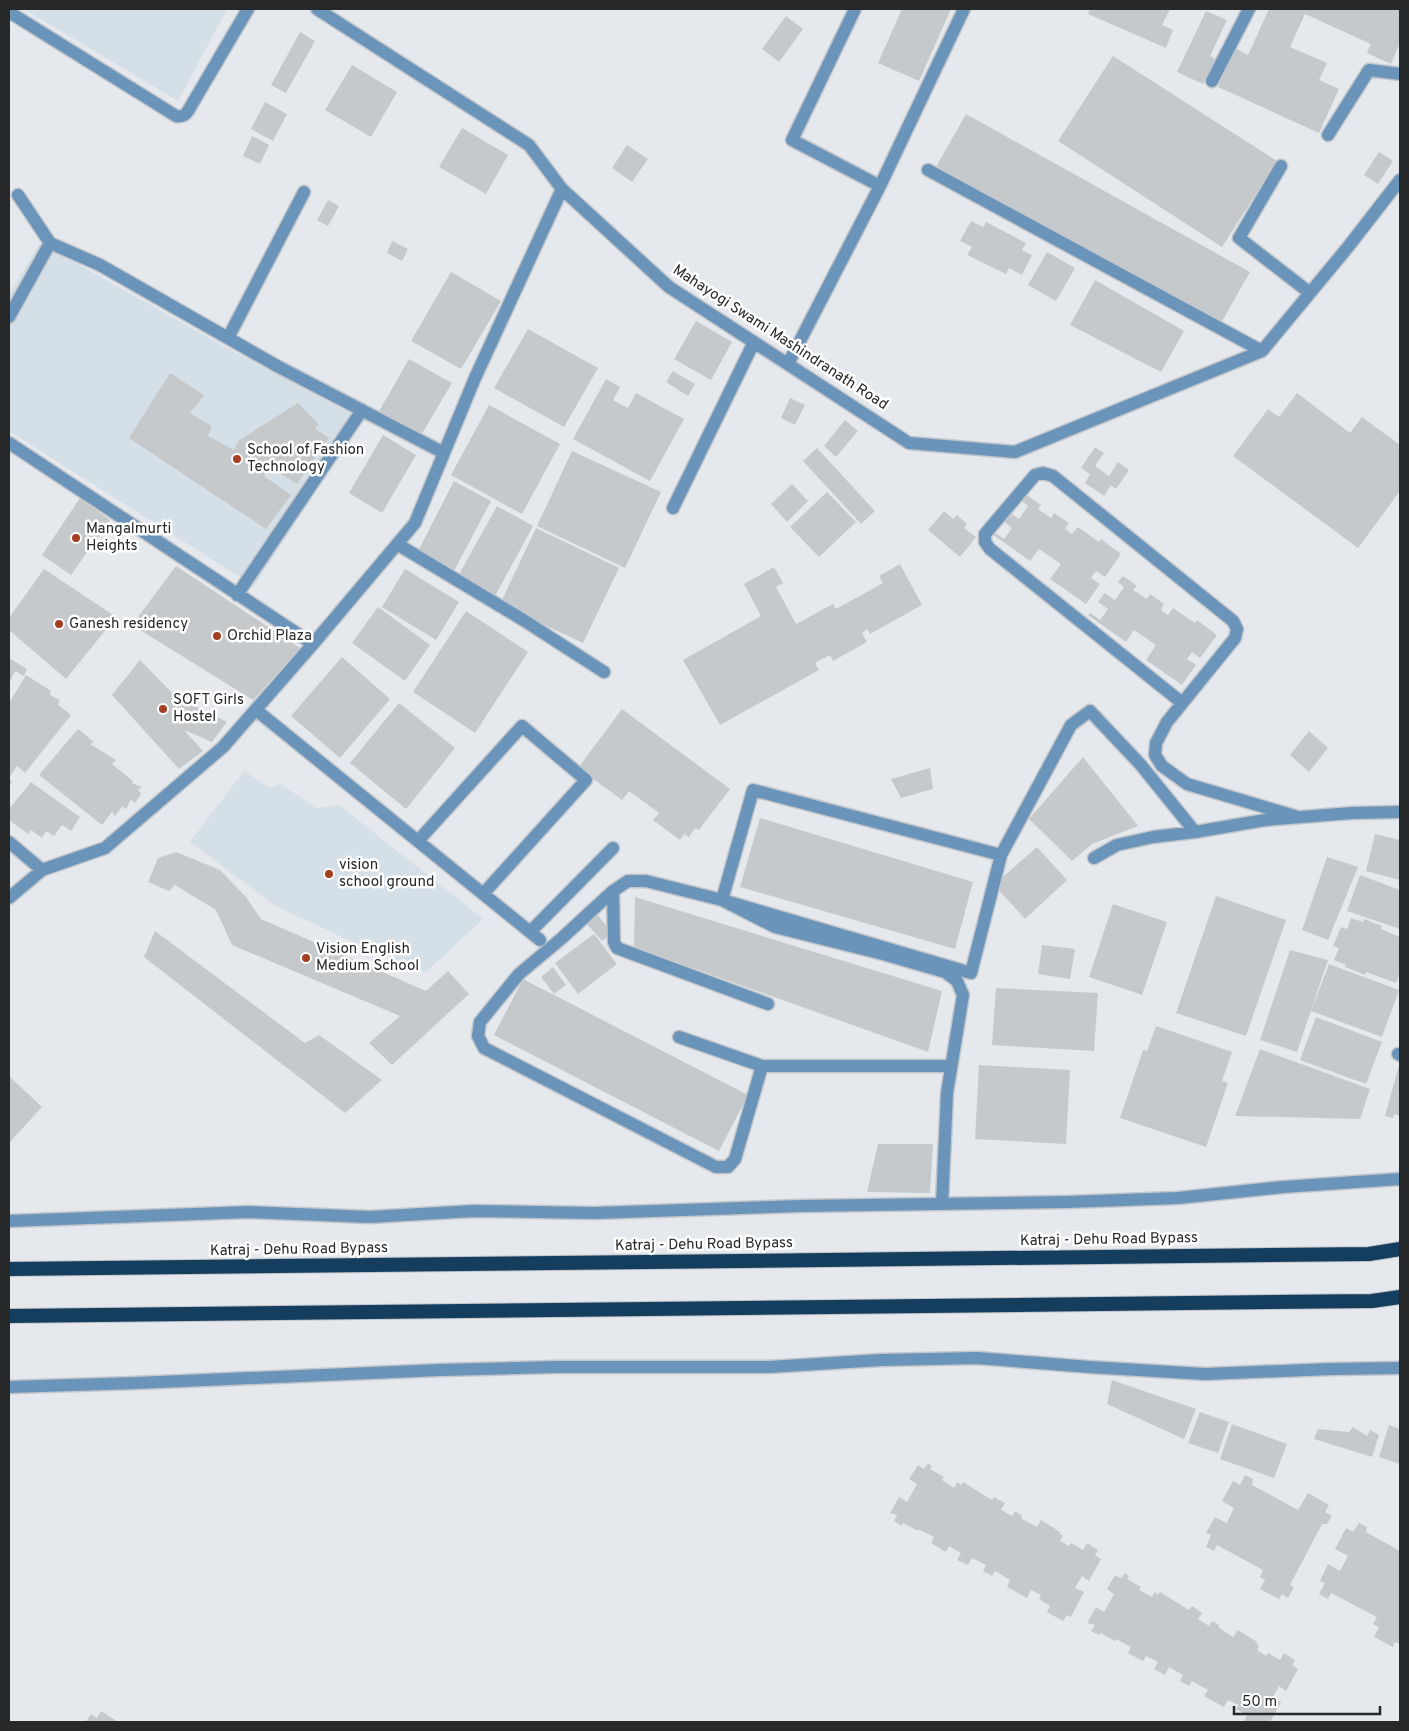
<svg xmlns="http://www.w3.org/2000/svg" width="1409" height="1731" viewBox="0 0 1409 1731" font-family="Overpass,sans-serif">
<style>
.built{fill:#d5dfe8}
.building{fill:#c5c9cc}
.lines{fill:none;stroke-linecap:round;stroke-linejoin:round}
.minor-casing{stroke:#c3c6ca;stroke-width:15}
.tertiary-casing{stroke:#c3c6ca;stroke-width:15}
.trunk-casing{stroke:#c3c6ca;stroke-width:16}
.minor{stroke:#6a94b9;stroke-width:12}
.tertiary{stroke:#6a94b9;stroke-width:12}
.trunk{stroke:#153e5e;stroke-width:14}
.poi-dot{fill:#a63e21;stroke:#fff;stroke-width:2}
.labels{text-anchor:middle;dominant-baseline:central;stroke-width:5;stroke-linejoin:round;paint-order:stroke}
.street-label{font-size:15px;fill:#262829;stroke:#fff}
.poi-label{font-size:15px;fill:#262829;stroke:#fff;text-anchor:start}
</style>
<rect width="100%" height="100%" fill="#e5e9ed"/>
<!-- built -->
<path class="built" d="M24,9H227L178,101Z
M40,243L236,353L363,420L254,586L9,431V294Z
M244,771L270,788L281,784L316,808L339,805L483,919L426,972L363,947L274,905L190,842Z"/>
<!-- building -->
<path class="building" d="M902,9H951L919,81L878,63Z
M1090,9H1170L1162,25L1173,30L1166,48L1088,14Z
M1269,9H1400V43L1391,64L1367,53L1371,44L1305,14L1290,47L1327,63L1319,80L1339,89L1319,133L1218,87L1235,48L1248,55Z
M1206,11L1227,20L1210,56L1215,59L1203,84L1177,72Z
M786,16L803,29L779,62L762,49Z
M300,32L315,41L286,93L271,85Z
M1113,56L1277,161L1222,247L1058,141Z
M352,65L397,92L371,137L325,110Z
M265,102L287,114L273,141L251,129Z
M966,114L1250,272L1220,325L936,167Z
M462,128L508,155L486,194L439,167Z
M252,136L269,145L260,164L243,156Z
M627,145L648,159L632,182L612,168Z
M1379,152L1393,161L1378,184L1364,175Z
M328,200L339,206L328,226L317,220Z
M971,221L983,227L986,222L1026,243L1022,250L1032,255L1022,275L1009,268L1006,274L967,255L972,247L960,241Z
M392,241L408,249L402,261L387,253Z
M1047,252L1075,268L1056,301L1028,285Z
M451,272L501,301L461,369L411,341Z
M1095,280L1184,331L1161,372L1070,325Z
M696,321L732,342L711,380L674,359Z
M528,329L598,368L564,427L494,388Z
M409,359L452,383L420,437L378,413Z
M673,371L695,384L688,396L666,382Z
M170,373L204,395L190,413L212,426L208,436L234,450L238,441L298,403L319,424L315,429L329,438L297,484L270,467L264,476L291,495L266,529L129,438Z
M606,379L620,387L613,400L628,408L636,393L684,419L650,481L573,439Z
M1297,393L1350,433L1362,417L1400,445V491L1358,548L1233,456L1268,409L1279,417Z
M790,398L805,405L795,425L781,418Z
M489,405L560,444L522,514L451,475Z
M845,420L858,431L836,457L824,446Z
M383,435L416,455L382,513L349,493Z
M1095,447L1104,453L1095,466L1109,476L1118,462L1129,470L1116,489L1111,485L1104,496L1085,483L1090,474L1081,468Z
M817,448L875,511L861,524L803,461Z
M572,451L661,492L625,568L537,526Z
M454,481L491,501L453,573L417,553Z
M792,484L808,501L787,522L771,504Z
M827,492L856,522L819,557L790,527Z
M1027,495L1041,505L1038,509L1051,518L1054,513L1069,523L1065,529L1072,534L1078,527L1099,542L1101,539L1121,554L1105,577L1096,571L1091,578L1100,584L1086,604L1050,579L1061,564L1039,549L1030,561L992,534L994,532L1004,539L1012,528L1003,521L1009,512L1019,519L1028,506L1022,501Z
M80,498L110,520L71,575L42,555Z
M497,506L533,526L494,598L457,578Z
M944,511L953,519L957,515L967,524L964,528L976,537L960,557L928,530Z
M536,528L619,568L583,643L500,604Z
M900,564L922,605L870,634L867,629L862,633L867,642L833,661L830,655L815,663L819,670L720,725L683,660L761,616L744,584L774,567L783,583L776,587L796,624L833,604L836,609L883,583L879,576Z
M176,566L300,648L253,700L132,625Z
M44,569L116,617L66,679L9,630V618Z
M405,569L459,602L436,640L382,607Z
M1123,576L1137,586L1133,590L1147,599L1150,594L1164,604L1161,610L1168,615L1173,608L1195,623L1197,620L1217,635L1200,658L1192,652L1187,659L1196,665L1182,685L1146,660L1156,645L1134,630L1126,642L1088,615L1090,613L1100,620L1108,609L1098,602L1105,593L1115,600L1124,587L1118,582Z
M378,607L430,645L405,681L352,643Z
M466,611L528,652L475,733L413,692Z
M342,657L390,699L340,758L291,716Z
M9,658L27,669L24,676L15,671L9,683Z
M140,660L176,697L227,722L212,742L184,730L203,751L179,769L112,695Z
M26,675L51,691L50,695L60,700L58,705L71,715L25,773L17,766L9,778L12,782L9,786V703Z
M399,703L455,748L406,809L350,763Z
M622,709L730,789L699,830L695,828L689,837L684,834L680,840L653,820L659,813L629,791L622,800L578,768Z
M78,729L94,742L90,744L116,760L112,764L133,781L132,783L142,787L138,790L141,794L135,803L131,799L126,809L123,806L115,816L112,812L102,825L39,775Z
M1309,731L1328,748L1309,772L1290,755Z
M1083,757L1138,826L1092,844L1072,861L1029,819Z
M930,768L933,789L901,798L891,779Z
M31,782L80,817L71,831L62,825L54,836L46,831L42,838L31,830L28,834L9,820V809Z
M760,818L973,882L955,949L740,887Z
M1375,834L1400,840V880L1366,871Z
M1037,847L1067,880L1025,919L994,885Z
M176,852L220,870L246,897L261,919L426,991L448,971L469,994L392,1065L369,1043L400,1016L232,945L216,910L175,885L169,891L148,882L158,858Z
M1327,857L1358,867L1328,940L1302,930Z
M1360,875L1400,890V929L1347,911Z
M1216,896L1286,920L1246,1036L1176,1013Z
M635,897L942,991L928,1052L634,947Z
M1113,904L1167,922L1142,995L1089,977Z
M597,914L612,933L602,941L586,923Z
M1351,918L1363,922L1364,919L1382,926L1381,929L1400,937V973L1396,983L1366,972L1365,975L1345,967L1346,965L1334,960L1339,948L1333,946L1341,927L1347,929Z
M155,931L305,1043L319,1035L382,1080L345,1113L144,957Z
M594,934L617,964L578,994L555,963Z
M1042,945L1075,949L1070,979L1038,974Z
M1290,950L1328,960L1297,1052L1260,1040Z
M1329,964L1399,990L1382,1037L1311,1011Z
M553,967L566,985L554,994L541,977Z
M523,979L748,1095L719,1151L494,1035Z
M996,988L1098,993L1094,1051L992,1045Z
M1316,1017L1382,1042L1366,1084L1300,1060Z
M1156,1026L1232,1052L1222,1081L1228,1083L1206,1147L1120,1118L1143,1050L1147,1051Z
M1260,1049L1370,1089L1360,1119L1235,1116Z
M1400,1062V1116L1394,1114L1393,1118L1385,1116Z
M979,1065L1070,1070L1066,1144L975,1139Z
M9,1076L42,1107L10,1142L9,1140Z
M878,1144H933L930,1193L867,1192Z
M1112,1380L1196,1409L1184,1439L1107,1404Z
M1200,1412L1229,1422L1218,1453L1188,1443Z
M1232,1424L1287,1444L1274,1478L1220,1459Z
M1389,1425L1400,1429V1464L1379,1457Z
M1353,1427L1367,1436L1370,1430L1379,1435L1372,1457L1314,1439L1318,1429L1349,1432Z
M928,1463L932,1466L930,1469L944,1477L942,1480L954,1488L957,1482L961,1485L963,1482L992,1500L994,1497L1005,1503L1001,1510L1012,1516L1015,1511L1022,1516V1519L1037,1527L1041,1520L1060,1532V1534L1063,1536L1060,1541L1069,1546L1071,1543L1083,1550L1087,1543L1098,1550L1095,1555L1101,1559L1089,1581L1082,1576L1075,1588L1084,1592L1071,1617L1067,1615L1063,1621L1047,1612L1050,1606L1039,1599L1041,1595L1031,1590L1027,1598L1007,1587L1010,1580L995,1571L992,1576L983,1571L986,1565L972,1558L968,1565L957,1560L961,1553L949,1546L946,1552L931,1543L934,1537L918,1529V1531L903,1523L902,1526L894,1521L897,1515L890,1513L899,1497L907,1502L917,1484L909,1479L918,1465L924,1469Z
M1245,1475L1253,1479L1252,1485L1298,1510L1308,1493L1329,1505L1325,1512L1332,1516L1327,1524H1322L1290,1585L1294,1587L1288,1598L1282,1594L1279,1599L1260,1589L1265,1580L1260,1577L1263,1570L1217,1545L1214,1551L1206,1547L1211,1535L1206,1533L1215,1517L1227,1523L1234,1508L1222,1501L1233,1481L1240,1485Z
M1359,1523L1367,1527L1366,1532L1400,1551V1644L1395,1642L1393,1647L1374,1637L1379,1627L1373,1624L1377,1617L1331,1593L1328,1599L1319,1594L1325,1583L1320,1581L1328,1564L1340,1571L1348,1556L1335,1549L1346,1528L1353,1532Z
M1125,1573L1129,1576L1127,1579L1141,1587L1139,1590L1152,1597L1155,1592L1158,1595L1160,1592L1189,1610L1192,1606L1202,1613L1198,1619L1209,1626L1212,1621L1219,1625V1628L1233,1637L1238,1630L1257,1642V1644L1259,1646L1257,1650L1266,1656L1268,1653L1280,1660L1284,1653L1295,1660L1292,1665L1298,1669L1286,1691L1279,1686L1273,1697L1281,1702L1270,1722H1244L1247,1715L1236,1709L1239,1705L1228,1700L1224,1707L1204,1696L1208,1690L1192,1681L1189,1686L1180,1681L1183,1675L1169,1667L1165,1675L1154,1669L1158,1662L1146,1656L1143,1661L1128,1653L1131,1647L1116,1639L1115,1641L1101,1633L1099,1635L1091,1631L1095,1625L1087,1623L1096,1607L1104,1612L1114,1594L1107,1589L1115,1575L1121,1578Z
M101,1711L118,1722H86L91,1714L97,1718Z"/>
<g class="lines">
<!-- minor casing -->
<g class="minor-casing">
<path id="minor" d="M317,9L529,145L562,189L669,287L909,443L1015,452L1262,351L1348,247L1400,180
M855,9L792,140L880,186
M9,12L176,116C182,117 185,116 188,111L248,9
M1212,81L1249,9
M1328,135L1369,70L1400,74
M1281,166L1239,238L1310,293
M928,170L1262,351
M18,195L50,243L100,265L277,366L444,453
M9,317L50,243
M228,338L304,192
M788,364L880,186L964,9
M9,443L313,644
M673,508L754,342
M397,544L525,621L604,672
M237,595L362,410
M1181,702L990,549L985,542V534L1035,475L1043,473L1053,476L1233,621L1237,629L1235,638L1167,722L1156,743L1155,755L1162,766L1187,784L1298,817
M256,710L540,940
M753,790L1001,855L971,973L722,900Z
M418,841L522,726L586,780L483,894
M9,842L42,870
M1001,855L1071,725L1090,711L1140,764L1195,832
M1094,858L1117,845L1153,837L1195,832L1265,820L1352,813L1400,812
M613,891L614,942L617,948L768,1004
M9,898L42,870L105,848L223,747L313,644L415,523L475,378L562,189
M530,932L613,848
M679,1037L762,1066L735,1159L728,1167H716L484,1048L478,1036L480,1022L519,974L562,938L613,891L628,881H646L722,900L775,927L883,954L945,972L957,981L963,995L947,1093L942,1204
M1398,1054L1400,1055
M762,1066H950"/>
</g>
<!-- tertiary casing -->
<g class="tertiary-casing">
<path id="tertiary" d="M9,1221L249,1212L370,1217L473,1211L594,1213L801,1206L1067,1202L1178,1198L1283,1187L1400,1179
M9,1387L136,1383L440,1370L555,1367H769L881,1360L977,1358L1089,1367L1205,1374L1331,1369L1400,1368"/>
</g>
<!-- trunk casing -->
<g class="trunk-casing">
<path id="trunk" d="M9,1269L1369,1254L1400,1249
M9,1316L1372,1301L1400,1297"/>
</g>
<!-- minor -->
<use href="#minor" class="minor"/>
<!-- tertiary -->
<use href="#tertiary" class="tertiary"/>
<!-- trunk -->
<use href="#trunk" class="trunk"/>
</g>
<!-- markers -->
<g class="poi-dot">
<circle cx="237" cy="459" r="5"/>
<circle cx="76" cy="538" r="5"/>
<circle cx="59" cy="624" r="5"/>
<circle cx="217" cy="636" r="5"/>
<circle cx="163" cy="709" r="5"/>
<circle cx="329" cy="874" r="5"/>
<circle cx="306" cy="958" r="5"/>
</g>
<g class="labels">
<!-- street labels -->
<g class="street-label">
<text transform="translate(780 338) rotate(33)">Mahayogi Swami Mashindranath Road</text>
<text transform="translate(1109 1240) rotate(-1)">Katraj - Dehu Road Bypass</text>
<text transform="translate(704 1245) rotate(-1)">Katraj - Dehu Road Bypass</text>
<text transform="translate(299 1250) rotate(-1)">Katraj - Dehu Road Bypass</text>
</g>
<!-- poi labels -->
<g class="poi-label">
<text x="247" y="450">School of Fashion<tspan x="247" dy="17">Technology</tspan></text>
<text x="86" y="529">Mangalmurti<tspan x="86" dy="17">Heights</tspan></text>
<text x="69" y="624">Ganesh residency</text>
<text x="227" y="636">Orchid Plaza</text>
<text x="173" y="700">SOFT Girls<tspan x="173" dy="17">Hostel</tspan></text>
<text x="339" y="865">vision<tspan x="339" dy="17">school ground</tspan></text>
<text x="316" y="949">Vision English<tspan x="316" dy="17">Medium School</tspan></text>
</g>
</g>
<!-- border -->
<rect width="1409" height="1731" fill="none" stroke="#262829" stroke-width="20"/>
<!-- scale -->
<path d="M1234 1706v8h146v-8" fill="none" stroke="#262829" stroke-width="2.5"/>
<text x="1242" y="1706" font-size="15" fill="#262829" stroke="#ffffff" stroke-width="4" paint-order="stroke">50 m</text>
</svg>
